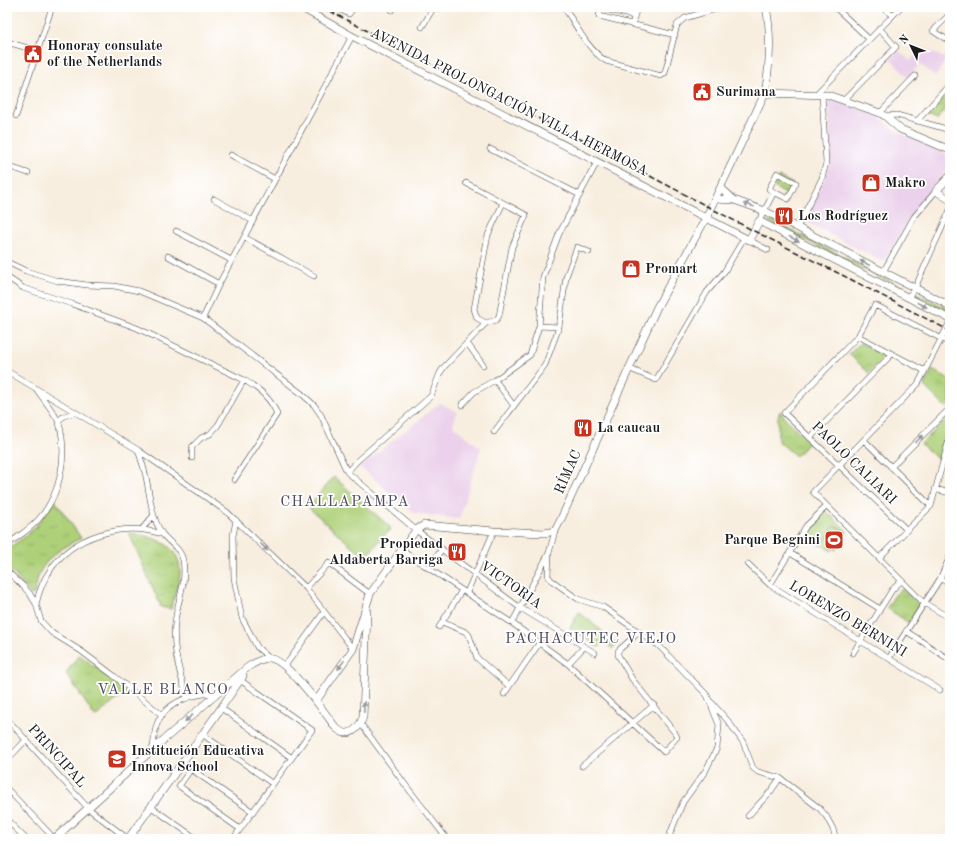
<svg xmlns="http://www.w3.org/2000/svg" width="957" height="846" viewBox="0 0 957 846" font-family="'Old Standard TT',serif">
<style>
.built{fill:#ebd1eb}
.green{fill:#aed079;stroke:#65764a}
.park{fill:url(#park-tufts);stroke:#65764a}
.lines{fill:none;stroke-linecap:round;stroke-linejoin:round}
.street-casing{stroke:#3d3c39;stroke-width:6}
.secondary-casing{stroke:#3d3c39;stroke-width:8}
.street{stroke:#fff;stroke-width:5}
.secondary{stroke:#fff;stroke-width:7}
.rail{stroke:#1c1c1c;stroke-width:1.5;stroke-dasharray:6 3;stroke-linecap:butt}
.oneway{fill:#999}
.labels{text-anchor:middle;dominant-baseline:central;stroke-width:3.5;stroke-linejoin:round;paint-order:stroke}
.poi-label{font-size:14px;font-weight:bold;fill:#1c1c1c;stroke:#fff;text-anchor:start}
.street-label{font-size:14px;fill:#1c1c1c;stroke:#fff}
.neighbourhood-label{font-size:15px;letter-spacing:1px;fill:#514b5e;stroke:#fff}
</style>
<defs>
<pattern id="park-tufts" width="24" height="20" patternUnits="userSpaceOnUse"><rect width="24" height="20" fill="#aed079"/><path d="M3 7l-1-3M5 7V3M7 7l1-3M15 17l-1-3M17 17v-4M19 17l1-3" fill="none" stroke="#95b268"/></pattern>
</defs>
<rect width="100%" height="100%" fill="#fff"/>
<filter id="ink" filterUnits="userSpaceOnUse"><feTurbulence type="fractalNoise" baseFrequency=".025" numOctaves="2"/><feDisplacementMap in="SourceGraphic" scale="8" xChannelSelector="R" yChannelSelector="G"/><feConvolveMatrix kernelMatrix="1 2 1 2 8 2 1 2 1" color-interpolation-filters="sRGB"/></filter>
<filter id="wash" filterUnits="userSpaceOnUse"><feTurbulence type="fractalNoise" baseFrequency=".012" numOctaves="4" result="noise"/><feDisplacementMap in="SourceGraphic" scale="16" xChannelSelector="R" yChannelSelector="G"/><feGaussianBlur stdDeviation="0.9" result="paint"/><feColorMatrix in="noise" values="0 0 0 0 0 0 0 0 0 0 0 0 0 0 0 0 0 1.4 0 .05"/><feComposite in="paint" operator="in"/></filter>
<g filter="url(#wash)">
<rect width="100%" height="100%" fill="#f8eedf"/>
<!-- built -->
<path class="built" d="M922,48L947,59L935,77L920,64L908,78L890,58L898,50L910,61Z
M829,98L867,112L883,120L896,131L950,156V165L915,210L883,262L803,220L824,180L830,161Z
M440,403L457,412L453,426L481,448L459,519L414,513L360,467Z"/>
<!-- green -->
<path class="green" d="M769,219L905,288L904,290L767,221Z
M916,293L950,310V314L915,296Z
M334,477L391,528L365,558L308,507Z
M834,526L847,532L836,550L833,548L831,551L822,545Z"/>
<!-- park -->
<path class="park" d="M950,92V104L937,120L928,116Z
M779,177L793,184L787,195L774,187Z
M860,343L886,356L869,373L849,354Z
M932,370L950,379V404L946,408L924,386Z
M780,411L786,419L809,442L796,456L778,441V417Z
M950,415V420L939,460L921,444Z
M54,499L81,538C65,546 48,556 40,572C37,578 36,587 34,594L31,595L15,575L7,569V549L22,539L35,528Z
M827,512L847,531V532L834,526L821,546L806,537L811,529Z
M129,533C151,536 181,543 180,573C179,585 173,597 171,609L161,607Z
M902,588L920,605L909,623L887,608L895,595Z
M579,612L616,643L612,649L606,642L598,647L570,628Z
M79,655L128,691L95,717L66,673Z"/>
</g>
<g filter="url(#ink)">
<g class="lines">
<!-- street casing -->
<g class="street-casing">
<path id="street" d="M335,7L349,14L354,7
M564,7C576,25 587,49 606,61L661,76L665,73L677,25L685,18L719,8L774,7
M835,7L869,39
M884,7L892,16
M392,10L394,7
M950,14L933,31L939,35L950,41
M634,16L601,8L599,16L675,35
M632,25L637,7
M422,27L434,7
M7,42L38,51
M816,94L901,7
M844,100L896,47L879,28
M880,113L915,76
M16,116L52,7
M885,116L897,115L950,130
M917,121L950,84
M490,149L580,195
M231,155L275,179
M7,166L28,173
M466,183L526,215L512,247L499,316L496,320L486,323L477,318L474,309L488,235L503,203
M214,199L253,221
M759,221L774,192L788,199L796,183L777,173L769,189L774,192
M797,228L822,178L826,163L822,94
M176,231L231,260
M244,237L314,276
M749,240L768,250
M168,256L219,284
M7,262L26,271L58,281L87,285L114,286L139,291L203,318L302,394L314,405L321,415L347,472L416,530L519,607L595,653
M883,272L914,217L936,191
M7,277L23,288L72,304L137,328L244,380C259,389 270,397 277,414L234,480
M908,297L915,288L950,210
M203,318L219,284L352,36
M950,322L918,384L813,492L924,603L950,618
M539,326L559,327
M858,336L925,371
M467,343L483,365
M628,368L656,380L707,292L724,272L744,238
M7,371L138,450L227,512L306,588L353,649
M495,380L514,406
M462,405L474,392L495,380L530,355L539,326L543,277L559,234L597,162
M58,421L64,416L74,413
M494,432L545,365L559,327L566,277L577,247L589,252
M810,438L892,354
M864,440L931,506
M138,450C141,459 144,468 146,477C150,496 151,515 161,532C167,542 181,548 183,560C187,585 177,600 175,623C172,649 180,673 187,698
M192,458V447L201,438L210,434L218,425L244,380
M891,467L950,408
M347,472L358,460L431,396L440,373L444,367L486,323
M935,489L950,493
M236,520L233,536L234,578L242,618L257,647L269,658
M142,529L153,516
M907,530L784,413L858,336L875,305L950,343
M7,545C17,537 29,530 38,520C61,495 68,455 59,423C57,416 41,396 37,390
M401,550L512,623L568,664L664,752L677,737L675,733L632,679L618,655V651L620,649L638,633
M549,553L548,576L551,580L578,599L603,607L658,645L707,695L719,725L717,748L706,770L683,802L668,839
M790,553L880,609
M879,558L931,506L950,436
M748,564L770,585L940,690
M428,568L442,549
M7,571L22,585L30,594L36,604L41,621L52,633L81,651L113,675L162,715
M940,579L950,583
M770,585L806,526L827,506
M306,588L329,563L370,594
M467,592L494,531
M36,604C39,592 42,582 49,572C71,536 123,521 162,534
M442,622L466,632L469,635L477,658L509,686
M512,623L549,553L555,531
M439,627L462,590
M906,631L950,660
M853,653L892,590L901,581
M889,658L940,579L950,556
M568,664L584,647
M285,666L324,612
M504,694L540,642
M711,702L728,721L743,742L753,768L758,772L780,778L819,808L826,816L833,829L836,839
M221,708L292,758
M7,719L89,809L128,839
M361,724L404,783L447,839
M202,734L273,784
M153,749C154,741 154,732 157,724C166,701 195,693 218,693
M7,760L26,740
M582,766L654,705
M7,789L50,834
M151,807L197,839
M748,816L771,791L780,778
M7,820L26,839
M240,829L179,786L191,769L253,812
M132,833L139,839
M60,834L68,839
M233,839L312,730L240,680"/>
</g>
<!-- secondary casing -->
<g class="secondary-casing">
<path id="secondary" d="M300,7L352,36L749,240L759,221L950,319
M765,93L828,95L880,113L885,116L900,129L950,150
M950,176L936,191L950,200
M721,188L734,200
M715,199L734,200L765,211L950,306
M316,701L353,649L370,594L416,530L424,525L494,531L545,533L555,531L561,519L657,307L706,218L765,93C770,64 772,36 766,7
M54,839L153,749L248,667C254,663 260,659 268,658C286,657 325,713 336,728C339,730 342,733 345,733C354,734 361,724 363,717L367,612
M128,839L221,708L243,676"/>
</g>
<!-- street -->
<use href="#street" class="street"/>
<!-- secondary -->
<use href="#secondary" class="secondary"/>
<!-- rail -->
<path class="rail" d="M322,7L453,76L578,138L754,231L850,279L950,331"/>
</g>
<!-- one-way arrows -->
<defs><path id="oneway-solid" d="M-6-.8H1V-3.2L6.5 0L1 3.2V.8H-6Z"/></defs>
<g class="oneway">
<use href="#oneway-solid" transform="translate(749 205) rotate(-161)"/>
<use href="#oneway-solid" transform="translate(794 239) rotate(27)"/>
<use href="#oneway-solid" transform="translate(865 263) rotate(-153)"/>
<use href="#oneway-solid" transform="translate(922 305) rotate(27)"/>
<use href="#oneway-solid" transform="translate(919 439) rotate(-45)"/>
<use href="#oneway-solid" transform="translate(264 547) rotate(44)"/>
<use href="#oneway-solid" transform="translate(341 665) rotate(125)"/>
<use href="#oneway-solid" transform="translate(364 707) rotate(-88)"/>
<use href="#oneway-solid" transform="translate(189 718) rotate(139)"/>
</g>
</g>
<!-- icons -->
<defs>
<g id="civic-square" transform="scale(1)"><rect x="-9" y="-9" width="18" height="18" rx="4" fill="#c8321e" stroke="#fff"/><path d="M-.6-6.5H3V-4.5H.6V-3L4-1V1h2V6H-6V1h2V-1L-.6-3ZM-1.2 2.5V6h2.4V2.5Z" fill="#fff"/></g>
<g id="shop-square" transform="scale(1)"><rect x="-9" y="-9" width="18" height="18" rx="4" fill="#c8321e" stroke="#fff"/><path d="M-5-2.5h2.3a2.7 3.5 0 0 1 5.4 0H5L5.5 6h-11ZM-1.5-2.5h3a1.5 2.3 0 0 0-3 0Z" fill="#fff"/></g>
<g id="restaurant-square" transform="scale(1)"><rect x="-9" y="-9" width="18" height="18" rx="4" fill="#c8321e" stroke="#fff"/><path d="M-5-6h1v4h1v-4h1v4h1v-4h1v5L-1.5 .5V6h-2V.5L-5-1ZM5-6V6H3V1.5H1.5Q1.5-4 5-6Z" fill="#fff"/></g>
<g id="stadium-square" transform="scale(1)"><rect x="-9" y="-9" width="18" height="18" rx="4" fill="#c8321e" stroke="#fff"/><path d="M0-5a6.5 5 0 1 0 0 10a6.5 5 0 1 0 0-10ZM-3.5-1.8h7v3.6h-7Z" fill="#fff"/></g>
<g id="school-square" transform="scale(1)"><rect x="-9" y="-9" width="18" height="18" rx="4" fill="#c8321e" stroke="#fff"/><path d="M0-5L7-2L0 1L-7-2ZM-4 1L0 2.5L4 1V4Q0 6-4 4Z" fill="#fff"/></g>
</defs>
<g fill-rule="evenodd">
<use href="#civic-square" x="33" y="54"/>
<use href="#civic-square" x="702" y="92"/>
<use href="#shop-square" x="871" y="183"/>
<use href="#restaurant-square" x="784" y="216"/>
<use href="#shop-square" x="631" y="269"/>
<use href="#restaurant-square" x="583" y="428"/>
<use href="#stadium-square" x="834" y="540"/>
<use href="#restaurant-square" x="457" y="552"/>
<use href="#school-square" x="117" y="759"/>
</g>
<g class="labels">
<!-- poi labels -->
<g class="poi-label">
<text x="47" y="46">Honoray consulate<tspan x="47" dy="16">of the Netherlands</tspan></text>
<text x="716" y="92">Surimana</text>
<text x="885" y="183">Makro</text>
<text x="798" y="216">Los Rodríguez</text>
<text x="645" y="269">Promart</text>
<text x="597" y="428">La caucau</text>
<text x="820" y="540" text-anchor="end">Parque Begnini</text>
<text x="443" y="544" text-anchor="end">Propiedad<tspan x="443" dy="16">Aldaberta Barriga</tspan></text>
<text x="131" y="751">Institución Educativa<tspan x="131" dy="16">Innova School</tspan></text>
</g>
<!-- street labels -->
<g class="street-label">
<text transform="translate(509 102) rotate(27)">AVENIDA PROLONGACIÓN VILLA HERMOSA</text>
<text transform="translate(854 463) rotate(44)">PAOLO CALIARI</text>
<text transform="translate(568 472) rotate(-66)">RÍMAC</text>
<text transform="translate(511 585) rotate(35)">VICTORIA</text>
<text transform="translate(848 619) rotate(31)">LORENZO BERNINI</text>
<text transform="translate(57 756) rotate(48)">PRINCIPAL</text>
</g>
<!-- neighbourhood labels -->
<g class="neighbourhood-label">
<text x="345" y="502">CHALLAPAMPA</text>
<text x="591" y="639">PACHACUTEC VIEJO</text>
<text x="163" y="690">VALLE BLANCO</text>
</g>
</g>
<!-- margin -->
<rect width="957" height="846" fill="none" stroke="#fff" stroke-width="24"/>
<!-- north arrow -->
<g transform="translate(911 46) rotate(313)" stroke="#ffffff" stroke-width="3" paint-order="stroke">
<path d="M0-3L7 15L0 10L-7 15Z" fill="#1c1c1c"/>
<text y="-6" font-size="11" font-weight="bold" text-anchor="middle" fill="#1c1c1c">N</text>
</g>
</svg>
